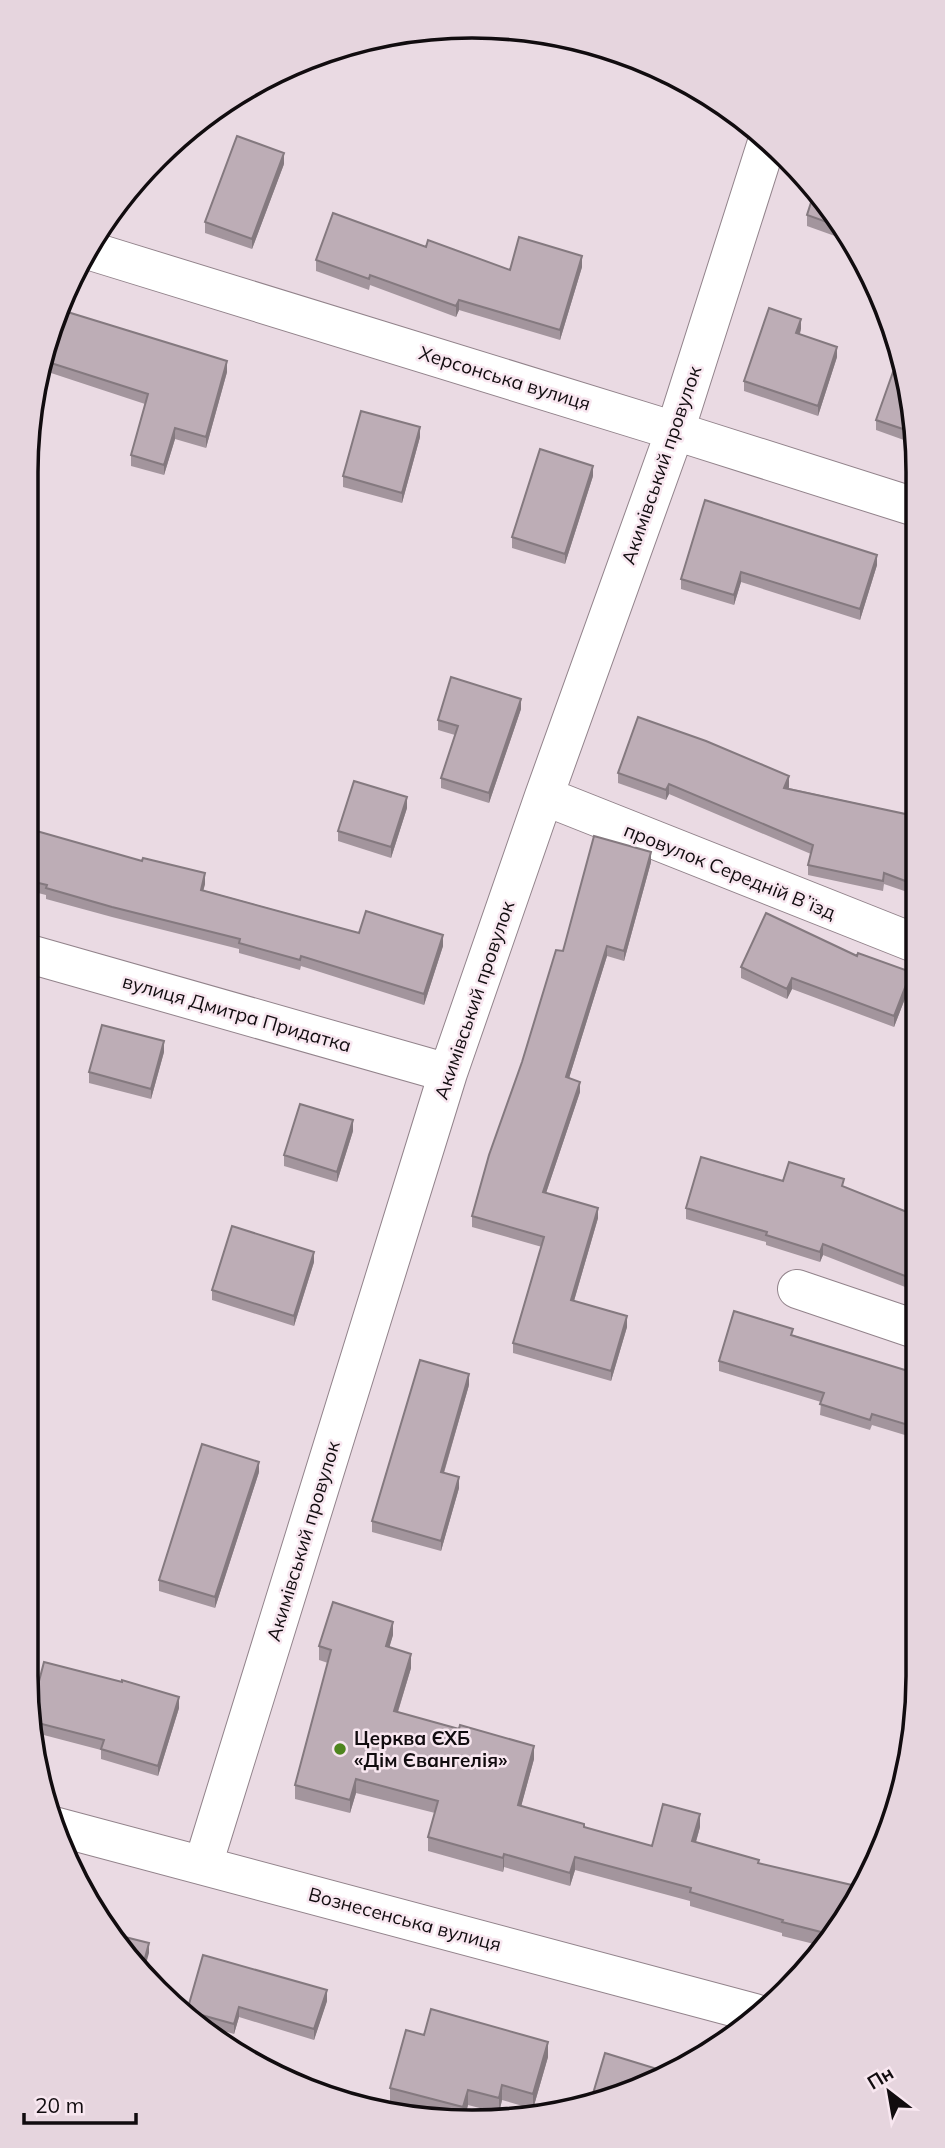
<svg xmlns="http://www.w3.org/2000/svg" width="945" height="2148" viewBox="0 0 945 2148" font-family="Mulish,sans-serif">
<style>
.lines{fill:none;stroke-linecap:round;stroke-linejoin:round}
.minor-casing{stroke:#92838b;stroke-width:40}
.minor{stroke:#fff;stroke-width:38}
.wall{fill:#a3959d}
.shaded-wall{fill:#84797f}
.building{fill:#bdadb6;stroke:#84797f;stroke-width:2}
.poi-dot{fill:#4e851e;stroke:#f8e7f0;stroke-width:2.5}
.labels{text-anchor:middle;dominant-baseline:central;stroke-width:5;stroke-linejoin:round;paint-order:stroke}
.street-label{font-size:19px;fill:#110c0f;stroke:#f8e7f0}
.poi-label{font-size:19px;font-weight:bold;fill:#110c0f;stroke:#f8e7f0;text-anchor:start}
.rim{fill:none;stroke:#110c0f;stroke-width:3.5}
</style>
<rect width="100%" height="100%" fill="#eadae3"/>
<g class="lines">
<!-- minor casing -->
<g class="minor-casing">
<path id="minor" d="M94,252L675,431L915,507
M544,796L917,944
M26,953L448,1073
M797,1289L918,1330
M54,1826L755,2013
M203,1865L448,1073L544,796L675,431L767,142"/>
</g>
<!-- minor -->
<use href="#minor" class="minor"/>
</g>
<!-- wall -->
<path class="wall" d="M660,72L713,98L660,83Z
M284,164L252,249L205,233V222Z
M815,190L846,240L807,226V215Z
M316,260L510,270L582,267L560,340L459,310L456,317L370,285L369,290L316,271Z
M50,329L227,372L206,448L175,439L164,475L131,466V455L145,404L51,373L49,379L42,376Z
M801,329L800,334L837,357L818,416L744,391V381Z
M915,414V444L876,430V420Z
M420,437L402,503L343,487V476Z
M593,476L565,564L512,548V537Z
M705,500L877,565L860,620L741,582L734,605L681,589V579Z
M916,649V696L906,693V683Z
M521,709L489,803L441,788V778L455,735L438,730V720Z
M618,773L789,787V788L915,816L916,814V895L884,884L883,891L808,875V865L811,854L669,794L666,800L618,783Z
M407,808L391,858L338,841V831Z
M26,810L30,822L29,829L205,884L203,890L359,933L443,946L424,1005L301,966L300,970L239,953V949L112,917L46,899V895L26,890Z
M651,862L624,961L607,956L569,1078L580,1092L546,1193L598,1218L574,1301L627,1327L611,1381L513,1353V1343L542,1247L472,1227V1216L563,951Z
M741,967L911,983L894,1027L792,989L787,999L741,978Z
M164,1052L151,1099L89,1083V1072Z
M353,1131L337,1182L284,1166V1155Z
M783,1181L844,1187L917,1216L918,1292L823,1255L820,1262L766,1245V1242L686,1219V1208Z
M314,1262L294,1326L212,1300V1290Z
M793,1335L918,1374V1439L872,1425L870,1430L820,1415L821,1402L719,1371V1361Z
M469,1385L444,1473L459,1488L441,1551L372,1532V1521Z
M259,1472L215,1608L159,1591V1580Z
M393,1635L389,1647L411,1668L398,1712L534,1759L521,1806L584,1827L652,1846L700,1827L696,1842L759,1863L856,1886L822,1946L782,1936V1933L690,1906V1901L575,1870L570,1886L504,1867L503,1872L428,1851V1837L435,1813L356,1793L350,1813L295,1799V1785L328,1663L319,1660V1646Z
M32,1708H179L158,1776L101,1759V1750L36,1733Z
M327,2001L314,2040L239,2017L234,2034L206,2026L187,2011Z
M424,2035L548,2057L533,2109L502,2100L499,2113L468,2105L465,2116L435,2115L390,2103V2088Z"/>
<!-- shaded-wall -->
<path class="shaded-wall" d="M284,153V164L252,249V239Z
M582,256V267L560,340V330Z
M459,300V310L456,317V306Z
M801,319V329L796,344V333Z
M837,347V357L818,416V406Z
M227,361V372L206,448V437Z
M420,427V437L402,503V493Z
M175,428V439L164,475V465Z
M593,466V476L565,564V554Z
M877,555V565L860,620V609Z
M741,572V582L734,605V595Z
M521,699V709L489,803V793Z
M789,776V787L784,798V788Z
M669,784V794L666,800V790Z
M407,797V808L391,858V847Z
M30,812V822L26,838V827Z
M651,852V862L624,961V951Z
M205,873V884L201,900V890Z
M443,935V946L424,1005V994Z
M607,946V956L566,1088V1077Z
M911,972V983L894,1027V1016Z
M792,978V989L787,999V989Z
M164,1041V1052L151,1099V1089Z
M580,1082V1092L543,1202V1192Z
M353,1120V1131L337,1182V1172Z
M598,1208V1218L571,1311V1300Z
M823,1244V1255L820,1262V1252Z
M314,1252V1262L294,1326V1316Z
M627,1316V1327L611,1381V1371Z
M469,1374V1385L441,1482V1472Z
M259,1462V1472L215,1608V1597Z
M459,1477V1488L441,1551V1541Z
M393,1622V1635L386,1659V1646Z
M411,1654V1668L394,1724V1711Z
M179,1697V1708L158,1776V1766Z
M534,1746V1759L518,1818V1805Z
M356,1779V1793L350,1813V1800Z
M700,1814V1827L692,1855V1841Z
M504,1854V1867L503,1872V1858Z
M575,1857V1870L570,1886V1873Z
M149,1943V1953L143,1975L141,1973Z
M327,1990V2001L314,2040V2029Z
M239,2007V2017L234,2034V2024Z
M548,2042V2057L533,2109V2094Z
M502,2085V2100L499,2113V2098Z
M468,2090V2105L465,2116H463V2107Z"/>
<!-- building -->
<path class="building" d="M237,136L284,153L252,239L205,222Z
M815,190L838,226L807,215Z
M333,213L426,247L428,240L510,270L519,237L582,256L560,330L459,300L456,306L370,275L369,279L316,260Z
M769,308L801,319L796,333L837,347L818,406L744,381Z
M61,310L227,361L206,437L175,428L164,465L131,455L148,394L51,363L49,368L44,366L50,329Z
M893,372L905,376L915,414V433L876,420Z
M361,411L420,427L402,493L343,476Z
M540,449L593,466L565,554L512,537Z
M705,500L877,555L860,609L741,572L734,595L681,579Z
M916,649V685L906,683Z
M451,677L521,699L489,793L441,778L458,726L438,720Z
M638,717L706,741L789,776L784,788L915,816L916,814V885L884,873L883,881L808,865L813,845L669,784L666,790L618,773Z
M354,781L407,797L391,847L338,831Z
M26,810L30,812L26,827Z
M26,828L142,861L143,858L205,873L201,890L359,933L366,911L443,935L424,994L301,956L300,960L239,943L240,939L112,907L46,888L47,885L26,880Z
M594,836L651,852L624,951L607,946L566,1077L580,1082L543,1192L598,1208L571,1300L627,1316L611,1371L513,1343L544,1237L472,1216L489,1155L522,1062L556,950L563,951Z
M766,913L857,956L858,953L911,972L894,1016L792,978L787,989L741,967Z
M102,1025L164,1041L151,1089L89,1072Z
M300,1104L353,1120L337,1172L284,1155Z
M701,1157L783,1181L789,1162L844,1179L842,1186L917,1216L918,1281L823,1244L820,1252L766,1235L767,1232L686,1208Z
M232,1226L314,1252L294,1316L212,1290Z
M734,1311L793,1329L791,1335L918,1374V1428L872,1414L870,1420L820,1404L824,1393L719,1361Z
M420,1360L469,1374L441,1472L459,1477L441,1541L372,1521Z
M202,1444L259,1462L215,1597L159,1580Z
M333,1602L393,1622L386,1646L411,1654L394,1711L459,1729L460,1725L534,1746L518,1805L584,1824V1827L652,1846L663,1804L700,1814L692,1841L759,1860L758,1863L856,1886L829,1934L782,1922L783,1920L690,1892L691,1888L575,1857L570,1873L504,1854L503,1858L428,1837L438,1801L356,1779L350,1800L295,1785L331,1650L319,1646Z
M44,1662L122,1682V1680L179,1697L158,1766L101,1749L104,1740L34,1722L32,1708Z
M117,1935L149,1943L141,1973L137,1969Z
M203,1955L327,1990L314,2029L239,2007L234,2024L187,2011Z
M431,2009L548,2042L533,2094L502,2085L499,2098L468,2090L463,2107L390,2088L406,2030L424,2035Z
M605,2053L667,2072L592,2097Z"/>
<!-- markers -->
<circle class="poi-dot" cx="340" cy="1749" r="7"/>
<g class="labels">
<!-- street labels -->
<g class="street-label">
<text transform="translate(505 378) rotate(17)">Херсонська вулиця</text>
<text transform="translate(661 465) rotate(-71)">Акимівський провулок</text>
<text transform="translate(730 871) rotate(22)">провулок Середній Вʼїзд</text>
<text transform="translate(474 1000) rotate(-71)">Акимівський провулок</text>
<text transform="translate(237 1013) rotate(16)">вулиця Дмитра Придатка</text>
<text transform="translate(303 1541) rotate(-73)">Акимівський провулок</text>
<text transform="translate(405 1919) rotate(15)">Вознесенська вулиця</text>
</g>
<!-- poi labels -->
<g class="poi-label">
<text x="354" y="1738">Церква ЄХБ<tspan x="354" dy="22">«Дім Євангелія»</tspan></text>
</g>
</g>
<!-- crop -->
<path d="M0 0H945V2148H0ZM472 38H472A434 434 0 0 1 906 472V1676A434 434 0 0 1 472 2110H472A434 434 0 0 1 38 1676V472A434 434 0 0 1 472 38Z" fill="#e6d5de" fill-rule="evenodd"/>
<path class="rim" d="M472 38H472A434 434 0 0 1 906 472V1676A434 434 0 0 1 472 2110H472A434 434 0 0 1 38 1676V472A434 434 0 0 1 472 38Z"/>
<!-- north arrow -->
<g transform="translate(889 2092) rotate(329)" stroke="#f8e7f0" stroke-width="5" paint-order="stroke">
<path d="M0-5L12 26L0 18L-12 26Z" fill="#110c0f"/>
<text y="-10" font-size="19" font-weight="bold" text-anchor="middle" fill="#110c0f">Пн</text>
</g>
<!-- scale -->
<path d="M24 2113v10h112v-10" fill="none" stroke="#110c0f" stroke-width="3.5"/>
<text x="35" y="2113" font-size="21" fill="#110c0f" stroke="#f8e7f0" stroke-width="5" paint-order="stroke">20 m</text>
</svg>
